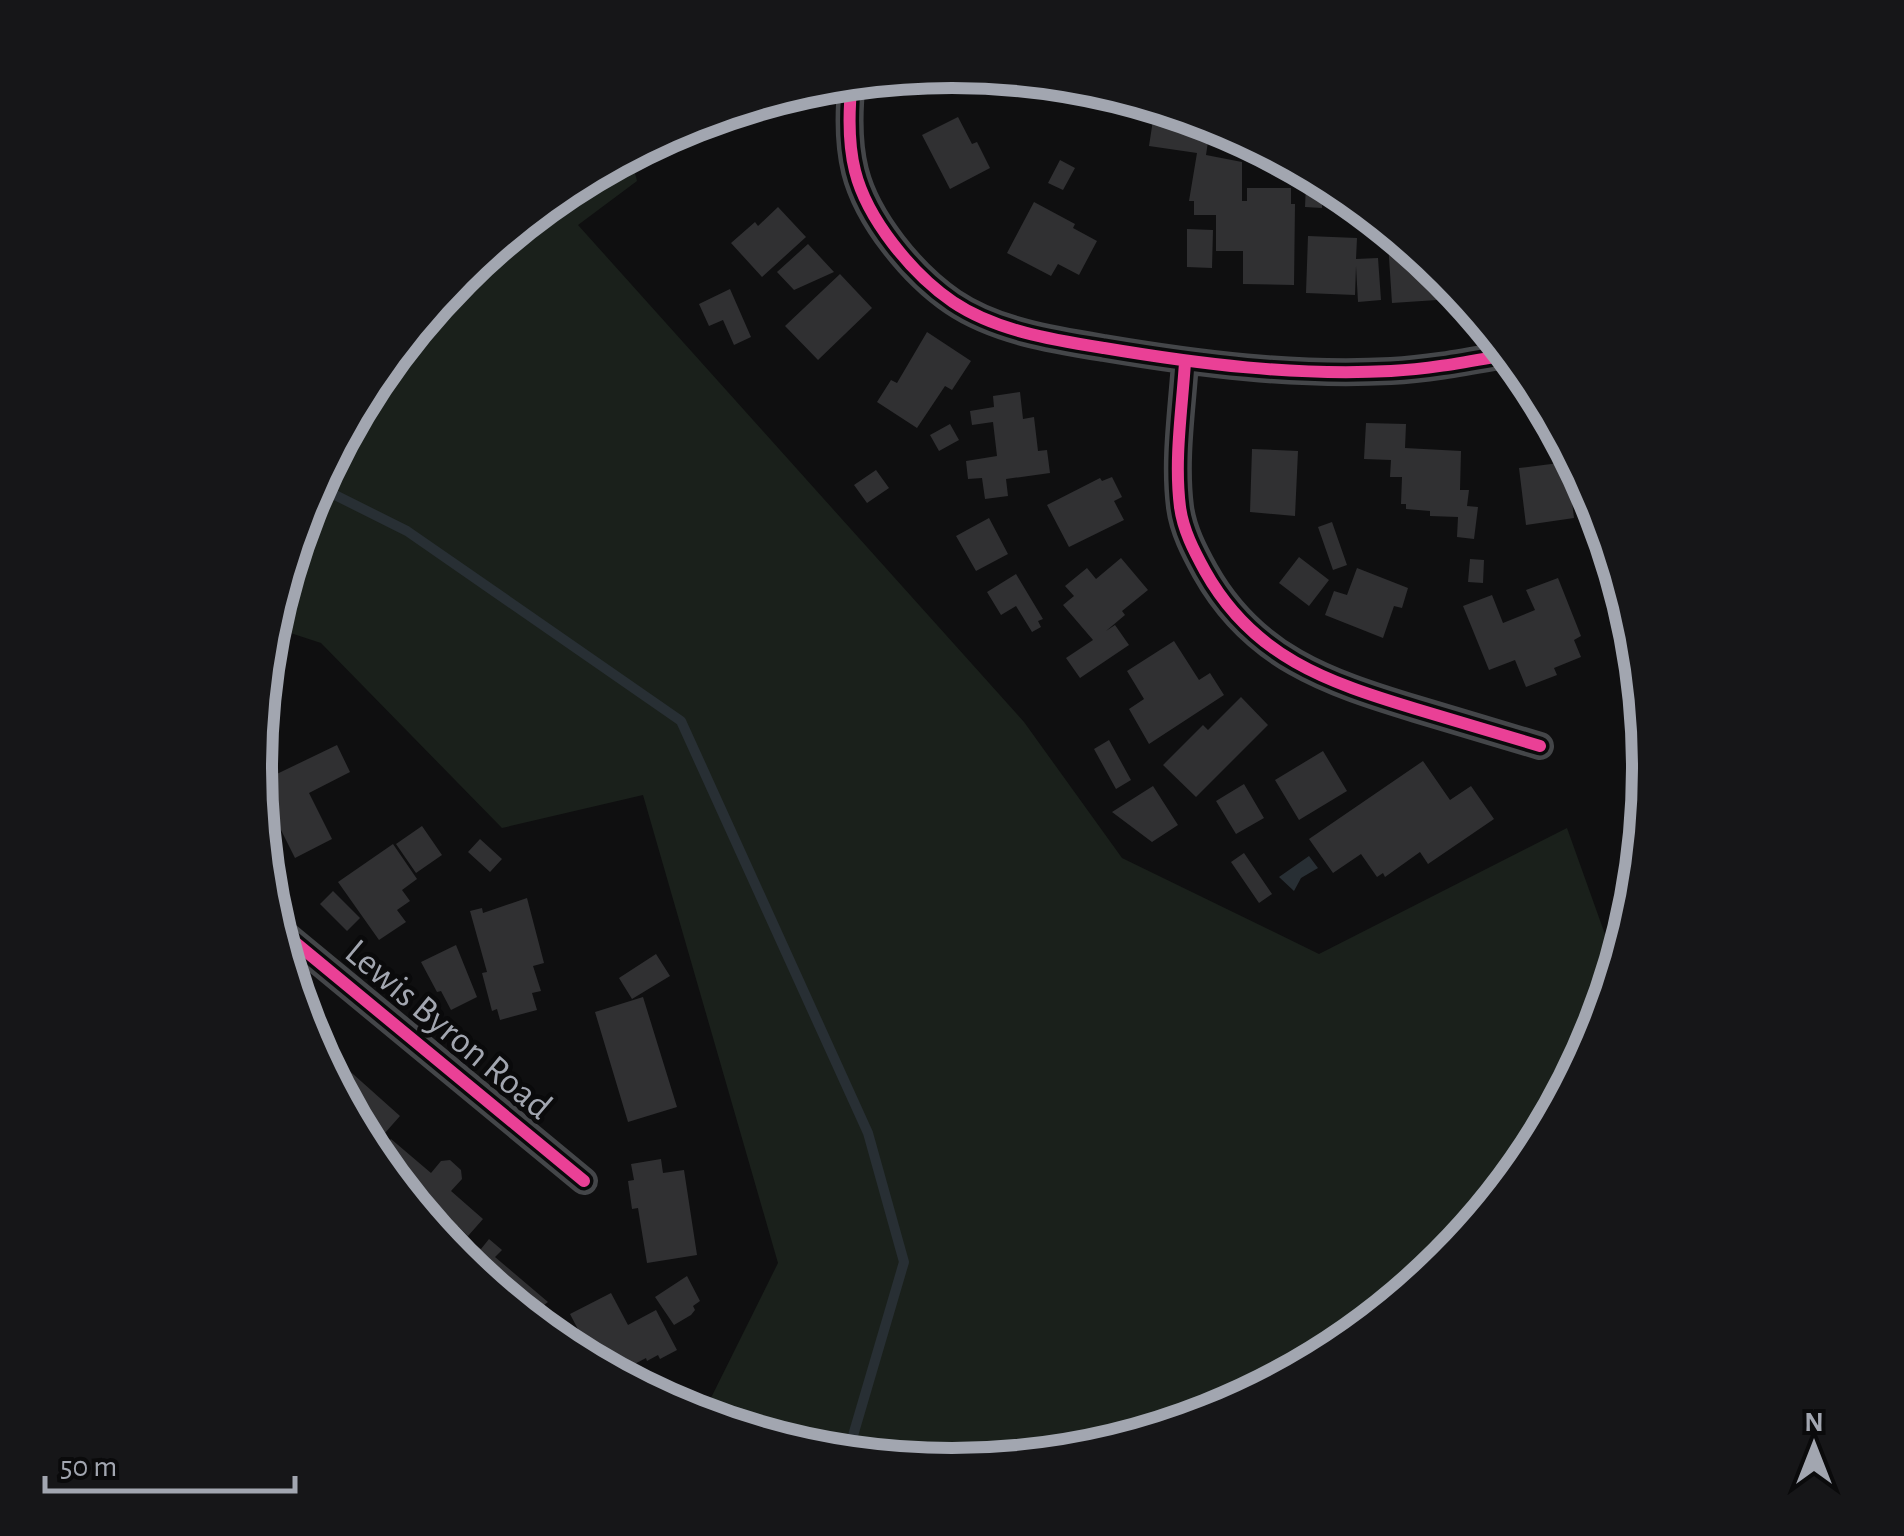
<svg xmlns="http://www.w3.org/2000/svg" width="1904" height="1536" viewBox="0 0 1904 1536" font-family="'Alegreya Sans',sans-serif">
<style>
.green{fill:#1a201b}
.water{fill:#282f34}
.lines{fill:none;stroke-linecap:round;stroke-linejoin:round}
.stream{stroke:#282f34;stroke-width:10}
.building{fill:#303032}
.minor{stroke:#444649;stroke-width:28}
.cycleway-casing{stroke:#0a0a0b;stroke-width:19}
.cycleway{stroke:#ea4096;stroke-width:12}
.labels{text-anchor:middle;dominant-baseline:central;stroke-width:9;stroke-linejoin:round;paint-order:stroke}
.street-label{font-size:38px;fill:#a2a6b0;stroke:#0a0a0b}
.rim{fill:none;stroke:#a2a6b0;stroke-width:12}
</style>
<rect width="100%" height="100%" fill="#0f0f10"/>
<!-- green -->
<path class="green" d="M630,153L637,181L578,225L1024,722L1122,858L1319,954L1567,828L1617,968L1597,1036L1532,1156L1445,1262L1339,1349L1219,1413L1088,1453L951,1466L815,1452L701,1418L778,1263L643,795L502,828L321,643L269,626L307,500L372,380L459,274L565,187Z"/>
<!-- water -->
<path class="water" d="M1309,856L1318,868L1301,878L1294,891L1279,877Z"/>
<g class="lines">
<!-- stream -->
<path class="stream" d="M315,485L407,531L681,721L868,1133L904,1262L847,1456
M1198,1419L1354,1331L1359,1333"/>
</g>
<!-- building -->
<path class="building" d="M1155,107L1211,121L1206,155L1242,162V201H1247V188H1291V204H1295L1294,285L1243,284V251H1216V215H1194V201H1189L1197,153L1149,146Z
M958,117L972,144L977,142L990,168L950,189L922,135Z
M1216,122L1237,133L1236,138L1214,135Z
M1060,160L1075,168L1063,190L1048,183Z
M1306,184L1323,185L1322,208L1305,207Z
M1034,202L1075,224L1073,228L1097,241L1079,275L1058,264L1051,276L1007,253Z
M778,207L806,237L762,277L731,243L755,222L758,226Z
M1187,229L1213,230L1212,268L1187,267Z
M1308,236L1357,238L1356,259L1378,258L1381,300L1358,302L1356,266L1355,295L1306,293Z
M1405,241L1446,275L1459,291L1437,294V300L1392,303L1388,242Z
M808,244L834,272L794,290L777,272Z
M840,274L872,308L818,360L785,326Z
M730,289L751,337L734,345L723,320L709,326L699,304Z
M927,332L971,361L952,390L945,386L917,428L877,402L891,380L897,383Z
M1020,392L1023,419L1034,417L1038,451L1047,450L1050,473L1006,479L1008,496L985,499L982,478L968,479L966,461L997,456L993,422L972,425L970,411L994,407L993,396Z
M1366,423L1406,424L1405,448L1461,451L1460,490H1469L1467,506L1478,507L1474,539L1457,537L1458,517L1430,516V511L1406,509V504H1401L1402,477H1390L1391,460L1364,459Z
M950,424L959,440L939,451L930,435Z
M1252,449L1298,451L1295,516L1250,512Z
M1567,462L1574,518L1526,525L1519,468Z
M876,470L889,488L867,503L854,485Z
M1112,477L1122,497L1114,501L1124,520L1069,547L1047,505L1100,478L1102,481Z
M989,518L1008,554L976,571L956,536Z
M1332,522L1347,565L1333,570L1318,527Z
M1299,557L1329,580L1309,606L1279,583Z
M1121,558L1148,590L1122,611L1125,615L1106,631L1115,625L1129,645L1080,678L1066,658L1093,640L1063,605L1074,596L1065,586L1087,568L1096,579Z
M1470,559L1484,560L1483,583L1468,582Z
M1357,568L1408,588L1402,608L1394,606L1383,638L1325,615L1334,591L1347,595Z
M1016,574L1043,619L1038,621L1041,627L1032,632L1016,606L1001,615L987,592Z
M1558,578L1581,636L1574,640L1581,657L1554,668L1557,675L1526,687L1515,660L1489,670L1463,606L1492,595L1503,623L1535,610L1526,590Z
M1174,641L1199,680L1210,673L1224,695L1149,744L1129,709L1144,699L1127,671Z
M1241,697L1268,725L1196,797L1163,765L1203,725L1208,730Z
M1109,740L1131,780L1116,789L1094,749Z
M337,745L350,772L309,793L332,839L295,858L277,822L260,831L256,784Z
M1323,751L1347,791L1299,820L1275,780Z
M1423,761L1450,800L1471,786L1494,819L1428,864L1420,852L1385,877L1383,873L1377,877L1361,854L1333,873L1309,839Z
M1244,784L1264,818L1236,834L1216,801Z
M1153,786L1178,825L1152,842L1112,812Z
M422,826L442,855L416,873L396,844Z
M480,839L502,859L490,872L468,852Z
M393,844L417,879L402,890L410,901L397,910L406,922L379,940L338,882Z
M1244,853L1272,894L1259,903L1231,862Z
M333,891L360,918L347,931L320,904Z
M527,898L544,963L533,966L541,991L532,993L537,1010L500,1020L497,1009L492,1011L482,973L487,972L470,911L482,908L483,913Z
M456,945L477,997L451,1010L441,991L437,992L421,962Z
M656,954L670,976L632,999L619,978Z
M643,997L677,1107L628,1122L595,1012Z
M325,1049L400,1116L369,1151L318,1056Z
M391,1139L431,1173L441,1161L450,1160L461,1170L462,1179L451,1191L483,1219L468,1236L458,1226L443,1243L374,1158Z
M661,1159L663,1173L684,1170L697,1255L647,1263L638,1208L632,1209L628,1181L634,1180L631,1164Z
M489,1239L502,1250L495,1257L548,1302L544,1305L556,1315L545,1327L560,1339L557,1342L455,1257L469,1240L481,1249Z
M687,1276L700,1301L693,1306L695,1310L691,1315L674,1325L655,1297Z
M611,1293L628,1325L656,1310L677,1350L660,1359L658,1355L647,1361L646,1358L627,1368L630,1374L621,1379L597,1366L570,1314Z"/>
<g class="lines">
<!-- minor -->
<path class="minor" d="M852,80C849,107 848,143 855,171C867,219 912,274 953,302C996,331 1054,340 1104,348C1199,364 1294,376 1391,371C1431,369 1471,361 1511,354
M1185,362C1182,410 1174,459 1180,507C1183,530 1194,551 1205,571C1253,657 1327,682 1416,709C1457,721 1499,734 1540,746
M274,925L584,1181"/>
<!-- cycleway casing -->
<g class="cycleway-casing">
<path id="cycleway" d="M852,80C849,107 848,143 855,171C867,219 912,274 953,302C996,331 1054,340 1104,348C1199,364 1294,376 1391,371C1431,369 1471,361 1511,354
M1185,362C1182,410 1174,459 1180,507C1183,530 1194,551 1205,571C1253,657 1327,682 1416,709C1457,721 1499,734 1540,746
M274,925L584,1181"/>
</g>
<!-- cycleway -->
<use href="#cycleway" class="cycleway"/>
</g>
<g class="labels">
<!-- street labels -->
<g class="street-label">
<text transform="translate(448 1030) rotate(40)">Lewis Byron Road</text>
</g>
</g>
<!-- crop -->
<path d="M0 0H1904V1536H0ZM272 768a680 680 0 1 1 1360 0a680 680 0 1 1-1360 0Z" fill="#161618" fill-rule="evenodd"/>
<path class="rim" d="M272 768a680 680 0 1 1 1360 0a680 680 0 1 1-1360 0Z"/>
<!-- north arrow -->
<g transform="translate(1814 1446)" stroke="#0a0a0b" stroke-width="8" paint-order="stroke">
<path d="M0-8L18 38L0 25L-18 38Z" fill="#a2a6b0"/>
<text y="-15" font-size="28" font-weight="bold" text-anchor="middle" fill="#a2a6b0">N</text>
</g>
<!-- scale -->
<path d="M45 1476v15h250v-15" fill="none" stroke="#a2a6b0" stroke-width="5"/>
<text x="60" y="1476" font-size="30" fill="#a2a6b0" stroke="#0a0a0b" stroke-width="8" paint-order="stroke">50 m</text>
</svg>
